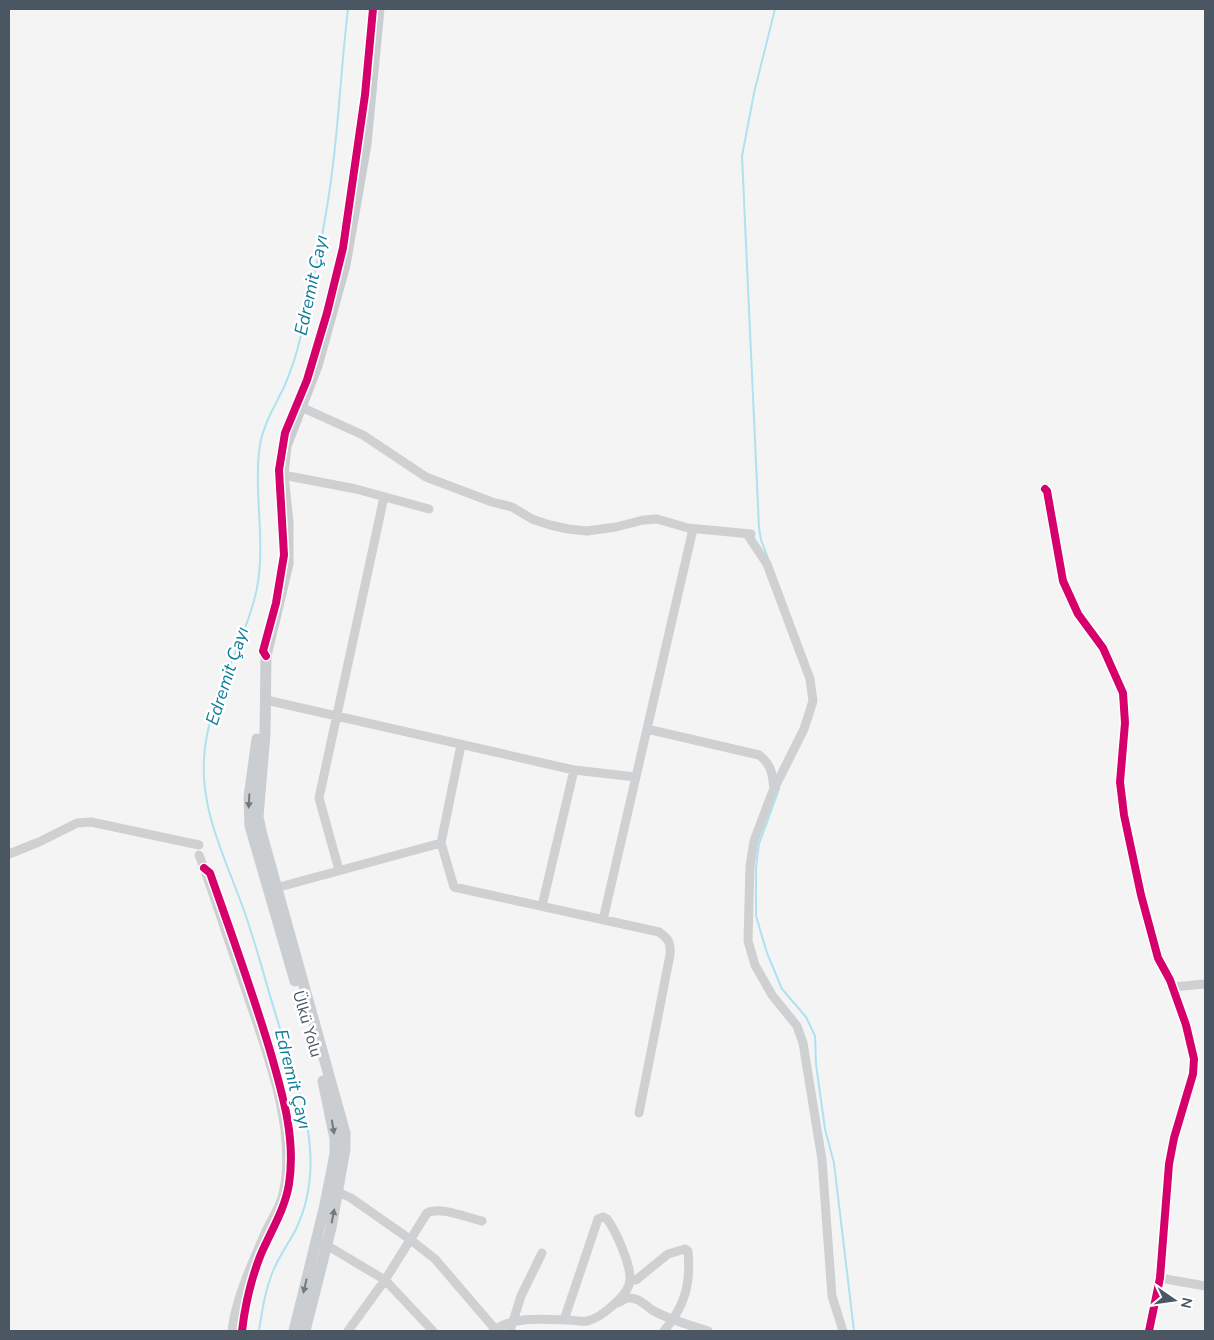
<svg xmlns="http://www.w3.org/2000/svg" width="1214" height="1340" viewBox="0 0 1214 1340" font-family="'Nunito Sans',sans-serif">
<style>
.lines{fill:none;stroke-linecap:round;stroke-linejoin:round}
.stream{stroke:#aee2f0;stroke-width:2}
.minor{stroke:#ced0d2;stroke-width:9}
.major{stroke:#caced1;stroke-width:11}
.cycleway-casing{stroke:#fff;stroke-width:11}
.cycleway{stroke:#d6006c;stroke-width:8}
.oneway{fill:#707a83}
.labels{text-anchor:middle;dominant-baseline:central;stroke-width:5;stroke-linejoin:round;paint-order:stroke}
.street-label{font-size:16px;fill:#4a5661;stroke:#fff}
.water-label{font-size:18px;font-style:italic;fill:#0c7c9b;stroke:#fff}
</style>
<rect width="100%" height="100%" fill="#f4f4f4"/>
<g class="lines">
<!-- stream -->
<path class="stream" d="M768,558L761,540L759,528L742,156L754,93L775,9
M779,789L759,844L756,867V916L767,953L782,989L806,1017L815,1036L816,1064L825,1129L834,1163L854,1331
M259,1331C262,1311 265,1291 273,1271C279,1256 289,1243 296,1229C308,1204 312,1176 310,1149C307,1105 290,1064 278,1022C265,981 255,938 239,897C222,852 201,808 204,759C207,698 245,646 257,588C266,540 253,492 260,444C264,423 275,406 284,387C291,371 297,353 301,335C313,284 324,232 331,180C339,123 341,66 348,9"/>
<!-- minor -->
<path class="minor" d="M301,407L363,435L426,477L492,502L512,507L532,519L550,525L568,529L587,531L616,527L643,520L657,519L688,528L751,534
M283,475L356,489L429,509
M1045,489L1047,491L1063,581L1078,614L1103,648L1123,693L1125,723L1120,782L1124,815L1141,895L1158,958L1170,980L1186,1025L1194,1059L1193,1074L1174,1138L1169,1164L1160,1278L1149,1331
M747,534L767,564L810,679L813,701L804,729L772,793L754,841L750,866L748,941L755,965L772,995L797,1026L803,1043L822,1160L832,1296L843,1331
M266,700L574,770L636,777
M647,729L759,755C772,765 772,773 774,789
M461,745L441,843L454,887L659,932C669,939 671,943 670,955L639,1113
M9,854L39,842L77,823L91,822L199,845
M199,855C214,894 226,934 240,973C261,1037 299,1126 283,1194C280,1207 272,1219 266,1231C253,1261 235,1300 232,1331
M339,870L319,798L384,497
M272,889L441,843
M542,906L574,770
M603,920L693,529
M1173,987L1205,984
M338,1192L351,1198L411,1240L435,1259L495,1329
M323,1243L385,1280L433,1331
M1160,1278L1205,1286
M630,1280H636L668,1254L685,1249L688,1251C691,1284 685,1306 664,1331
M617,1303C620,1302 624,1299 628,1298C638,1297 645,1305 652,1310C669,1320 690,1325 708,1331
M238,1331L241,1303
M348,1331L385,1280L427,1213C440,1206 468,1218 482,1221
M493,1331C513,1316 544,1319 568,1320C574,1320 581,1322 587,1321C601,1318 629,1295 630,1280C631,1265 616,1231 607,1219L603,1217L598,1219L564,1320
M510,1331L521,1296L542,1253"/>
<!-- major -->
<path class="major" d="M257,739L249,797L250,826L295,981
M294,1331L324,1209L335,1154V1139L323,1081
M305,1331L331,1228L345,1149V1133L262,835L258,817L265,734L266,656L288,564V522L283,475L286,446L317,366L345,265L366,144L379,9"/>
<!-- cycleway casing -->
<g class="cycleway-casing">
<path id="cycleway" d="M1045,489L1047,491L1063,581L1078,614L1103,648L1123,693L1125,723L1120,782L1124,815L1141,895L1158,958L1170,980L1186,1025L1194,1059L1193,1074L1174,1138L1169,1164L1160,1278L1149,1331
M266,656L263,651L276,603L284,555L279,470L285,433L307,380L327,313L343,248L365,95L373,9
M204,868L210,873C231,933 253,993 271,1054C283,1096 296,1139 289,1184C285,1209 271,1231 261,1254C251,1279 245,1305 242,1331"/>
</g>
<!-- cycleway -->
<use href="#cycleway" class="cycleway"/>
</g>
<!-- one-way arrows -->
<defs><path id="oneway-solid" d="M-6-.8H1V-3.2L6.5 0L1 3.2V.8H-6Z" transform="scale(1.25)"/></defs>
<g class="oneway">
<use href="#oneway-solid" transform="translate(249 801) rotate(93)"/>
<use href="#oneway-solid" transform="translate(333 1127) rotate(81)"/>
<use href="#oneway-solid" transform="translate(333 1216) rotate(-79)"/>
<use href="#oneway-solid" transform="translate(305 1286) rotate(103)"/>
</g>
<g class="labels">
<!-- street labels -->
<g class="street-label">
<text transform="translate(307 1024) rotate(74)">Ülkü Yolu</text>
</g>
<!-- water labels -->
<g class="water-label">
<text transform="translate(311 285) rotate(-78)">Edremit Çayı</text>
<text transform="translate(227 676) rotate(-72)">Edremit Çayı</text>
<text transform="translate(293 1079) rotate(76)">Edremit Çayı</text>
</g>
</g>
<!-- border -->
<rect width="1214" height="1340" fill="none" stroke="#4a5661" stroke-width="20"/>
<!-- north arrow -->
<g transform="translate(1174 1300) rotate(103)" stroke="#ffffff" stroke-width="4" paint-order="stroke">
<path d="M0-4L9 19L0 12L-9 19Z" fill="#4a5661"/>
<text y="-8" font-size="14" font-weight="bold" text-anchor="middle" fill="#4a5661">N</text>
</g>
</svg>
